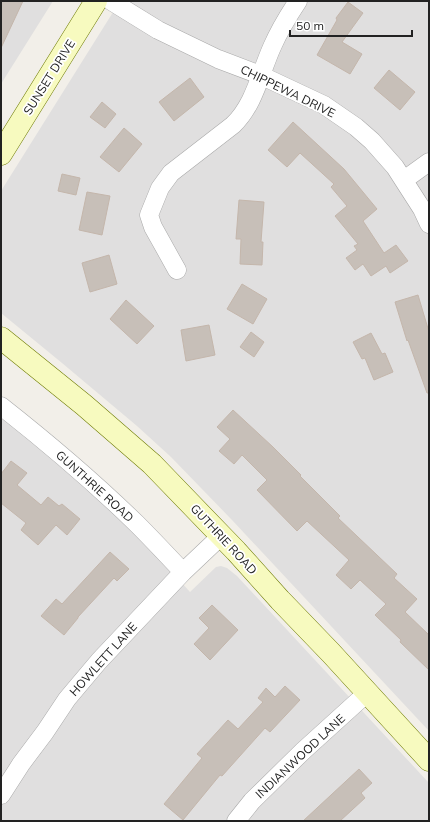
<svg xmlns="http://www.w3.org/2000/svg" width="430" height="822" viewBox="0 0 430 822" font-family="Mulish,sans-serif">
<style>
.residential{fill:#e0dfdf}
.building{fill:#c7bfb8;stroke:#c4b6ab}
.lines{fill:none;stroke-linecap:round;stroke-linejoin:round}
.street-casing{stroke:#a9a9a9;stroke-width:19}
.secondary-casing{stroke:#707d05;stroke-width:23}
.street{stroke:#fff;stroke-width:18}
.secondary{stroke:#f7fabf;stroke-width:22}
.labels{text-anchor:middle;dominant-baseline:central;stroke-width:3.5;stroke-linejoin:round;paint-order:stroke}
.street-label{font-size:12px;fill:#222;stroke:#fff}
</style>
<rect width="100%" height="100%" fill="#f2efe9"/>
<!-- residential -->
<path class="residential" d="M1,1H53L1,84Z
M120,1H429V731L232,520L171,457L137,426L62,363L1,313V191Z
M1,417L84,484L149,547L190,592L216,567L221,566L227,568L237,576L429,783V821H1Z"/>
<!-- building -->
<path class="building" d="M1,1H23L1,48Z
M348,2L363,13L342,42L362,54L350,74L317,55L337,20L336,18Z
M389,70L415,92L400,110L374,88Z
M190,78L204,97L174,121L159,102Z
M102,102L116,114L105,128L90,117Z
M293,122L344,169L377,209L363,221L384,253L396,245L408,261L390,273L386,266L371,276L363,264L355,270L346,258L357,250L354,246L358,244L335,216L347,206L331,187L334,184L300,153L287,167L268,150Z
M124,128L142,144L119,172L100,157Z
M62,174L80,178L76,195L58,191Z
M87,192L110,196L102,235L79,230Z
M239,200L264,202L261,242H263L262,265L240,264L241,239H236Z
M109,255L117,284L90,292L82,263Z
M242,284L267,299L253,324L227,309Z
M418,295L429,332V393H427L408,340L407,341L395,302Z
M126,300L154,326L137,344L110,319Z
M209,325L215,355L186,361L181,330Z
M251,332L264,342L254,357L240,347Z
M371,333L382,354L385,353L393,372L374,380L365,358L362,359L353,342Z
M233,410L273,447L301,475L300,476L340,516L338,518L397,574L394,578L417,599L405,612L429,635V670L400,642L401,640L375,615L386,604L360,580L351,589L336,575L349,560L307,521L297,531L257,490L267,480L242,455L234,464L219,451L230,439L217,427Z
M11,461L27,473L17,485L41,505L48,497L59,506L62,504L80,519L67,535L56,525L38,545L21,530L26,523L1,503V474Z
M110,552L129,569L117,581L114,578L78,617V618L64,635L41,616L56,599L62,604Z
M212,605L238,630L210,660L194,644L209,628L199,618Z
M285,686L300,700L270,732L265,728L222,776L220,775L183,820L164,804L202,758L197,754L228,720L238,729L263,702L258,698L266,688L275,697Z
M359,769L372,783L361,793L365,798L340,821H303Z"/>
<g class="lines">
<!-- street casing -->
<g class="street-casing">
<path id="street" d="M111,1L158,30L218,59L260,75L324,105L356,127L372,141L395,167L422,209L429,224
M404,180L429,162
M177,270L153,227L149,215L160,188L171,173L233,125C254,105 260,74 272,47C279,31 288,16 298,1
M1,406C48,443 94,482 137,524C153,540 168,556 183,572
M1,795L21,764L45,732L67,699L99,661L183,572L221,536
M236,821L252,801L303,751L367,693"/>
</g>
<!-- secondary casing -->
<g class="secondary-casing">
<path id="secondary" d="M1,154L96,1
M1,338L84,405L152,464L236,551L280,600L331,653L429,760"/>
</g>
<!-- street -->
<use href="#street" class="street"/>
<!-- secondary -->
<use href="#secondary" class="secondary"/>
</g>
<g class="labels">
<!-- street labels -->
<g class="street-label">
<text transform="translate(49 77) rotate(-58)">SUNSET DRIVE</text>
<text transform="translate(288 91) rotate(26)">CHIPPEWA DRIVE</text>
<text transform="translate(95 486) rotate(42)">GUNTHRIE ROAD</text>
<text transform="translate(224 539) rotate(47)">GUTHRIE ROAD</text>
<text transform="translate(103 659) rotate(-48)">HOWLETT LANE</text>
<text transform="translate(300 756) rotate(-43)">INDIANWOOD LANE</text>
</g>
</g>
<!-- border -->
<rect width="430" height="822" fill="none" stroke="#222222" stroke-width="4"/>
<!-- scale -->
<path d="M290 30v6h122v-6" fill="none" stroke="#222222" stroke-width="2"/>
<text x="296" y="30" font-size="12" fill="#222222" stroke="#ffffff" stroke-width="3" paint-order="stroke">50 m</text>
</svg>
